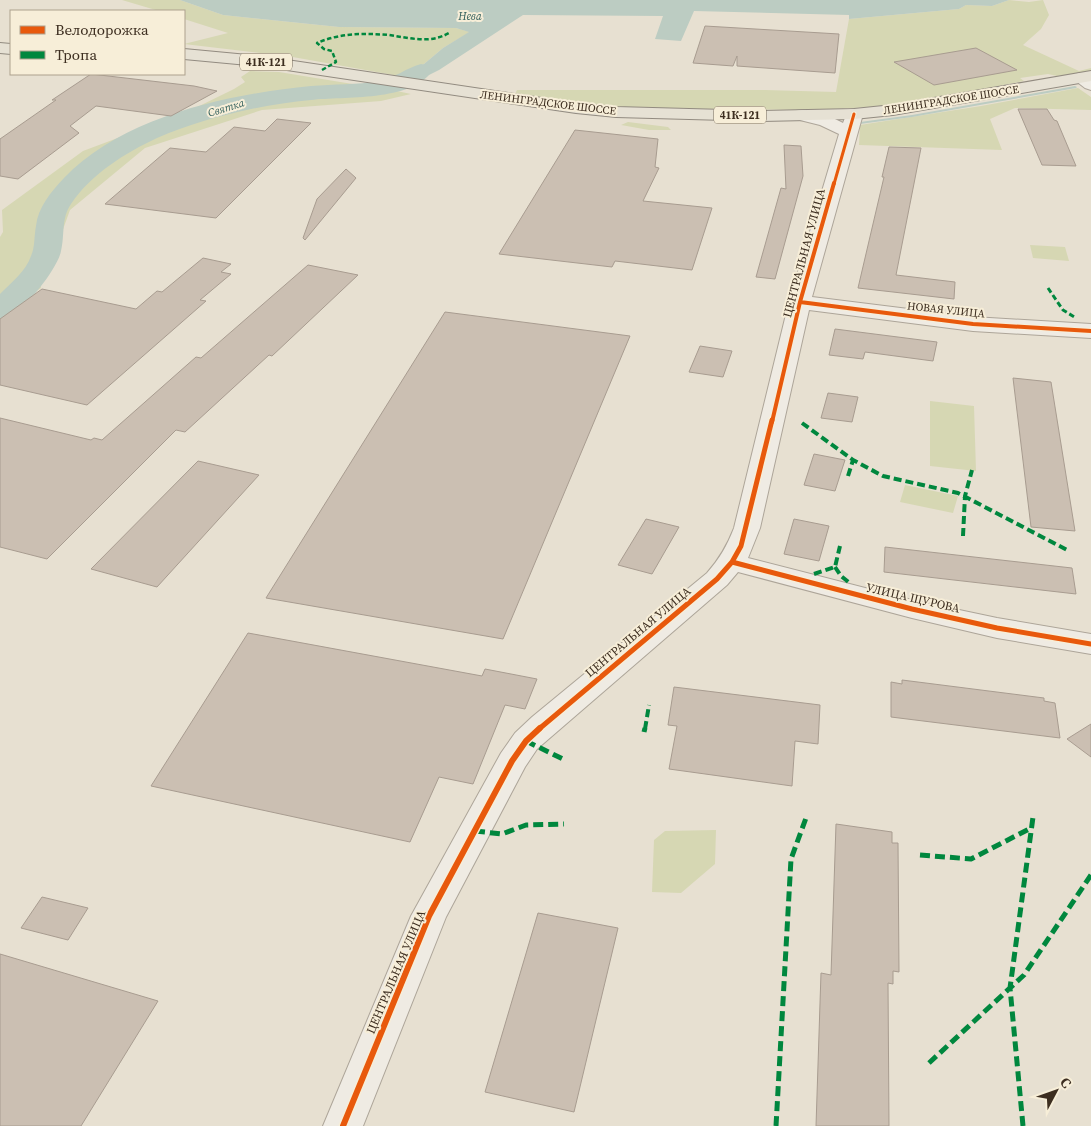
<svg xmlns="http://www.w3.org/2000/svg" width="1091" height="1126" viewBox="0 0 1091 1126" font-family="'Source Serif 4',serif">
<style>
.green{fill:#d6d7b3}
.water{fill:#bcccc2}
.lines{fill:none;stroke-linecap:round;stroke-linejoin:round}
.stream{fill:#bcccc2;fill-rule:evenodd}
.river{fill:#bcccc2;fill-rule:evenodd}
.building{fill:#cbbfb2;stroke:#a89c90}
.minor-casing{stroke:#ada599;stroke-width:2}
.major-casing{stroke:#928b80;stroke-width:2}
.minor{fill:#efebe3;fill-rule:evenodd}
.major{fill:#e6e1d4;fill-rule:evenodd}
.quiet-far3{stroke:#00873e;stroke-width:2.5;stroke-dasharray:4.5 2.5;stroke-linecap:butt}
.quiet-far2{stroke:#00873e;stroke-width:3;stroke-dasharray:5.5 3;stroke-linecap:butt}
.quiet-far1{stroke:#00873e;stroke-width:4;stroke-dasharray:8 4;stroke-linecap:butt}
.quiet{stroke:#00873e;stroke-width:5;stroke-dasharray:10 5;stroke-linecap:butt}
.cycleway-far3-casing{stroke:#f7eed8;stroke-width:5}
.cycleway-far2-casing{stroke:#f7eed8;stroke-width:6}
.cycleway-far1-casing{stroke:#f7eed8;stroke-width:8}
.cycleway-casing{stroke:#f7eed8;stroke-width:9}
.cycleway-far3{stroke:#e8590c;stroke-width:3}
.cycleway-far2{stroke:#e8590c;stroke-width:4}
.cycleway-far1{stroke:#e8590c;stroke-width:5}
.cycleway{stroke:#e8590c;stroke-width:6}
.labels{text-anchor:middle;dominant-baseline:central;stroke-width:4;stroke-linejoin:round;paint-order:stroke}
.far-water-label{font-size:11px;font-style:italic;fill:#2f5d5a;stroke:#f7eed8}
.shield{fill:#f7eed8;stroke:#756857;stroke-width:1}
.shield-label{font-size:11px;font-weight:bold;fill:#3d2e20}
.far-street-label{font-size:11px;fill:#3d2e20;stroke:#f7eed8}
.street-label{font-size:12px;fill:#3d2e20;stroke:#f7eed8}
</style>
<rect width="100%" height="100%" fill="#e7e0d1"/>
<!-- green -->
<path class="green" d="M122,0H180L223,15L339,27L456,28L470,32L443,48L424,64L399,76L287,56L184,44L228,33L184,19V11H159Z
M1009,0L1029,2L1043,0L1049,15L1041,29L1023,45L1079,71L1091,68V72L1057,76L1048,74L1020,78L1024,81L896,106L811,110L616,108L515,94L517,90H765L836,92L849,19L959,9L966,5L992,6Z
M250,71L279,72L371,87L373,93L397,91L411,94L381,101L262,110L145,148L70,210L45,279L40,283L41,288L0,315V237L3,232L2,210L83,151L187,112L234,89L245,82L241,77Z
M1078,88L1091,97V110L1015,108L990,119L1002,150L859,145L860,125L981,106Z
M628,122L668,127L671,130H649L621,125Z
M1030,245L1065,247L1069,261L1033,258Z
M930,401L974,406L976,471L930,466Z
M905,485L958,496L953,513L900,502Z
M716,830L715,864L681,893L652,892L654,840L665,831Z"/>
<!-- water -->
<path class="water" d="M180,0H1009L992,6L966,5L959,9L849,19V15L694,11L681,41L655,39L663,16L523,15L439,70L397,91L373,93L371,87L424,64L443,48L469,32L456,28L339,27L223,15Z"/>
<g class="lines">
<!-- stream -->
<path class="stream" d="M1075,86L1077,87L1076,88L912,117L860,124L858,123L860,122L912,115Z"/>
<!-- river -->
<path class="river" d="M421,64L429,66L432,71C411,102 344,96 311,100C291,102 271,105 251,109C218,116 187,125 157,138C125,153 91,174 71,204C61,218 65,235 61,251C58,268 26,308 11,316C8,318 3,318 0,319V294C11,283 26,271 31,256C35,247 34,236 36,226C38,207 51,192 64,178C124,116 229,94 311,86C334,84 357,85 379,81C395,78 406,68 421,64Z"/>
</g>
<!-- building -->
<path class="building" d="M705,26L839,34L835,73L737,66V56L733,66L693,63Z
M976,48L1017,70L934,85L894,62Z
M91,74L194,86L217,91L171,116L96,106L70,126L79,133L18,179L0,176V139L56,100H52Z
M1018,109H1047L1054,120L1057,121L1076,166L1042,165Z
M277,119L311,123L216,218L105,204L170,148L206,152L234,127L265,131Z
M575,130L658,139L655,167L659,168L643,201L712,208L692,270L615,261L612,267L499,254Z
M784,145L801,146L803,176L775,279L756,277L781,188L786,189Z
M889,147L921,148L896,275L955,282L954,299L858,288L884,177H882Z
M346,169L356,178L305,240L303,238L317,199Z
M203,258L231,264L221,272L231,274L200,300L206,301L87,405L0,385V319L42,289L136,309L157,291L162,292Z
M308,265L358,275L272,356L269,355L185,432L176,430L47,559L0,547V418L91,440L94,438L102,440L196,357L201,358Z
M445,312L630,336L503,639L266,598Z
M835,329L937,342L933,361L865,352L863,359L829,355Z
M700,346L732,351L723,377L689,372Z
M1013,378L1051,382L1075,531L1031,527Z
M828,393L858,397L852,422L821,418Z
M814,454L845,460L835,491L804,485Z
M198,461L259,475L157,587L91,569Z
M646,519L679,527L652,574L618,565Z
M794,519L829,526L819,561L784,554Z
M885,547L1072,568L1076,594L884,572Z
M248,633L482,676L485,669L537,679L525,709L505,705L473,784L439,777L410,842L151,786Z
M902,680L1044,698V701L1055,703L1060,738L891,717V682L902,684Z
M674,687L820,705L818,744L795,741L792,786L669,769L677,726L668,725Z
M1091,724V757L1067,739Z
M836,824L892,832V843H898L899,972L893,971V984L888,983L889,1126H816L821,973L831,975Z
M42,897L88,908L68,940L21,928Z
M538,913L618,928L574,1112L485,1092Z
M0,954L158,1001L81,1126H0Z"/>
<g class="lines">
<!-- minor casing -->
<g class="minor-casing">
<path id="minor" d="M1080,73L1091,78V90L1085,88L1072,78L1074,75Z
M854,109L860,110L863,114L812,297L973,317L1091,324V338L973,331L809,310L760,528L748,558L912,600L997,618L1091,634V654L997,638L912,618L738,572L727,585L537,749L525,767L446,917L363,1126H323L411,916L501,753L515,733L532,717L707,573C720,558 727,546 734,528L789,302L839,134L820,125L796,119L793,115L796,111C810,108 830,116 843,123L848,110Z"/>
</g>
<!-- major casing -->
<g class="major-casing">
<path id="major" d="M0,43L11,44V54L0,53Z
M184,49L260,56L576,103L616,107L762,111L854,109L893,105L1091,71V81L893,115L854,119L762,121L616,117L576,113L260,66L184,59Z"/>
</g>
<!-- minor -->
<use href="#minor" class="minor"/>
<!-- major -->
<use href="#major" class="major"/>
<!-- quiet-far3 -->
<path class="quiet-far3" d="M322,70L336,62L332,51L324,49L317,43C340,33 364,33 389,35C410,38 430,44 449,33"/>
<!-- quiet-far2 -->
<path class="quiet-far2" d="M1048,288L1063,310L1076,318"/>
<!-- quiet-far1 -->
<path class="quiet-far1" d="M802,423L853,460L883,476L958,493L1069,551
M848,476L853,460
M963,536L965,496L972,470
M835,567L841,576L851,584
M814,574L835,567L840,546
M645,729L649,705"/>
<!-- quiet -->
<path class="quiet" d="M644,732L645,728
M526,741L565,760
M475,831L502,834L526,825L564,824
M920,855L971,859L1031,828
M929,1063L1024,975L1091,875
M776,1126L791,859L806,818
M1023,1126L1010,988L1033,817"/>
<!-- cycleway-far3 casing -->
<g class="cycleway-far3-casing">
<path id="cycleway-far3" d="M834,184L854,114"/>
</g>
<!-- cycleway-far2 casing -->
<g class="cycleway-far2-casing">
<path id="cycleway-far2" d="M800,302L973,324L1091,331
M772,422L800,302L834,183"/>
</g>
<!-- cycleway-far1 casing -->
<g class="cycleway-far1-casing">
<path id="cycleway-far1" d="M732,562L912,609L997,628L1091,644
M539,729L717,579L732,562L741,546L772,420"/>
</g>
<!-- cycleway casing -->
<g class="cycleway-casing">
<path id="cycleway" d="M343,1126L429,916L512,761L526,741L540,728"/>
</g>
<!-- cycleway-far3 -->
<use href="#cycleway-far3" class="cycleway-far3"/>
<!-- cycleway-far2 -->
<use href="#cycleway-far2" class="cycleway-far2"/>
<!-- cycleway-far1 -->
<use href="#cycleway-far1" class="cycleway-far1"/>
<!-- cycleway -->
<use href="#cycleway" class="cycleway"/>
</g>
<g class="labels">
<!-- far-water labels -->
<g class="far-water-label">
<text x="470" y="16">Нева</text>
<text transform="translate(226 108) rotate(-17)">Святка</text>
</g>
<!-- shield labels -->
<g class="shield">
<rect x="240" y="53.5" width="52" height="17" rx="4"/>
<rect x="714" y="106.5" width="52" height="17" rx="4"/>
</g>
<g class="shield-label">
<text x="266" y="62">41К-121</text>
<text x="740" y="115">41К-121</text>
</g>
<!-- far-street labels -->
<g class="far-street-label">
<text transform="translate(951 100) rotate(-9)">ЛЕНИНГРАДСКОЕ ШОССЕ</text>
<text transform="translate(548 103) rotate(7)">ЛЕНИНГРАДСКОЕ ШОССЕ</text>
<text transform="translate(946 310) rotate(6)">НОВАЯ УЛИЦА</text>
</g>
<!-- street labels -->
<g class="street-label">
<text transform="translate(804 253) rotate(-75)">ЦЕНТРАЛЬНАЯ УЛИЦА</text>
<text transform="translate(913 598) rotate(13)">УЛИЦА ЩУРОВА</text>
<text transform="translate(638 632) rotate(-40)">ЦЕНТРАЛЬНАЯ УЛИЦА</text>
<text transform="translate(396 972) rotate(-67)">ЦЕНТРАЛЬНАЯ УЛИЦА</text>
</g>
</g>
<!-- legend -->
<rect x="10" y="10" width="175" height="65" fill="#f7eed8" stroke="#ada18e"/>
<rect x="20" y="26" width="25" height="8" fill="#e8590c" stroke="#ada18e"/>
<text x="55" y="35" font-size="15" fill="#3d2e20">Велодорожка</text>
<rect x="20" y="51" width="25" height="8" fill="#00873e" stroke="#ada18e"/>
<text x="55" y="60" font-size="15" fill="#3d2e20">Тропа</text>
<!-- north arrow -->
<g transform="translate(1056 1091) rotate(49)" stroke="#f7eed8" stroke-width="4" paint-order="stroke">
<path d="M0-4L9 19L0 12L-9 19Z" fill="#3d2e20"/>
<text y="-8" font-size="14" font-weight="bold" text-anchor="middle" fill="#3d2e20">С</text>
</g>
</svg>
